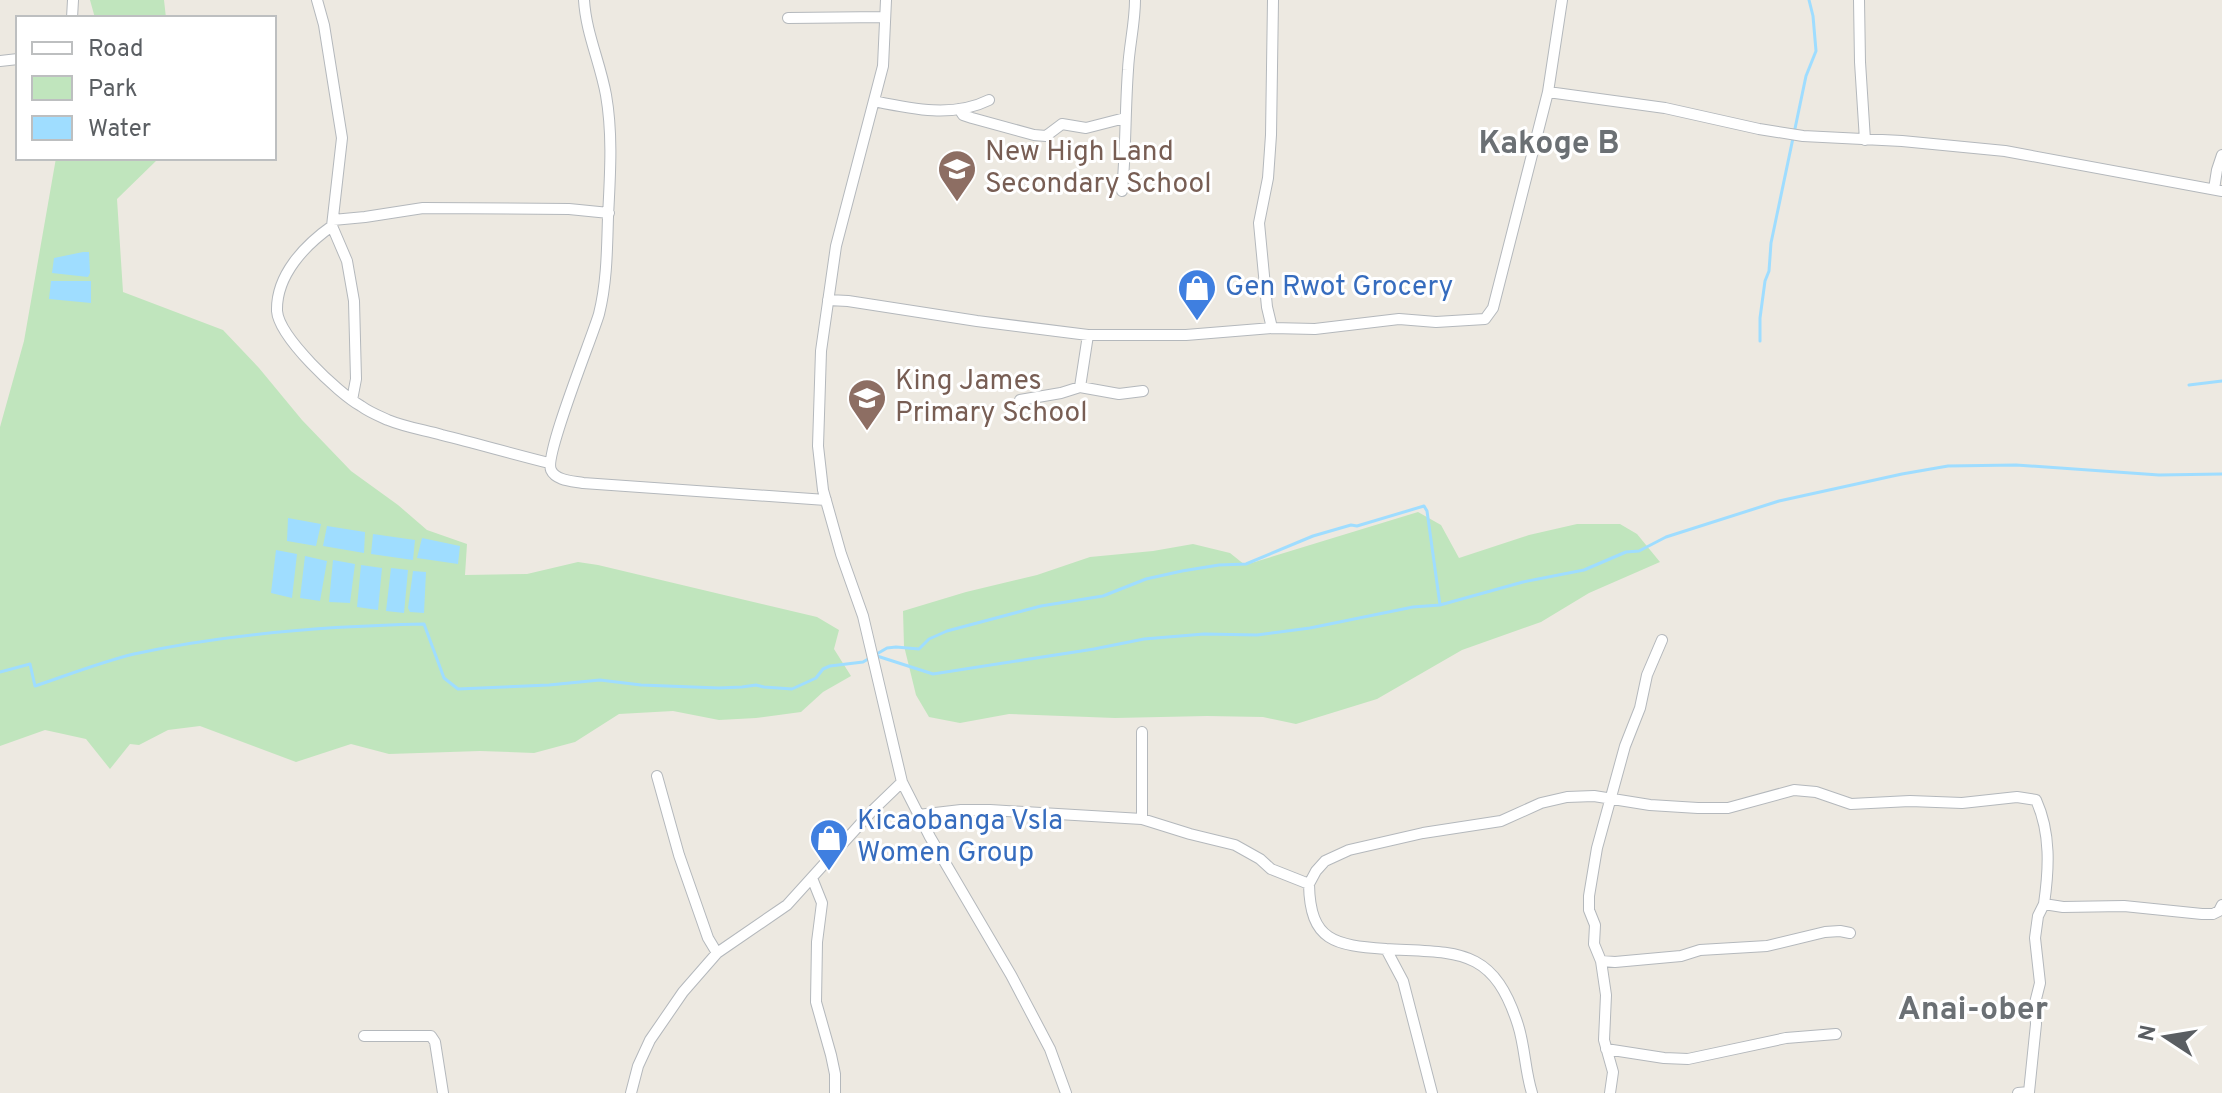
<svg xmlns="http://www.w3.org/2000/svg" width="2222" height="1093" viewBox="0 0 2222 1093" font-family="Overpass,sans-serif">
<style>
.green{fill:#c0e5bd}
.water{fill:#9fddff}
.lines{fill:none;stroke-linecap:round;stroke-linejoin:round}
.stream{stroke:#9fddff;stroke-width:3}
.minor-casing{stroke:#b4b8bc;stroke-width:12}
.minor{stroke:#fff;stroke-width:10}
.labels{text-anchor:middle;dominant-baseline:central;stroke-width:6;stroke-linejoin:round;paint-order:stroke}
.education-label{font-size:28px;fill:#785e54;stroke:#fff;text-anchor:start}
.shop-label{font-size:28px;fill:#366cbe;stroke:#fff;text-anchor:start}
.quarter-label{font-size:32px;font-weight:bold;fill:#6b7074;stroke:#fff}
</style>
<rect width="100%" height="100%" fill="#ede9e1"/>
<!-- green -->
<path class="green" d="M90,0H164L166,18H95Z
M56,158H163L158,159L117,199L123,292L223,330L259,368L302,420L351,471L398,505L427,530L467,544L465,575L527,574L578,562L598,565L817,617L839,630L834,649L851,676L823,692L801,712L756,718L719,720L673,711L619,714L575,742L534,753L480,751L389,754L351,744L296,762L200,726L168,730L139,745L130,744L110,769L86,739L45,730L0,746V427L24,341Z
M1418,512L1441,525L1459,558L1529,535L1577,524H1620L1637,534L1660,562L1589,593L1541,622L1462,650L1377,699L1296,724L1263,717L1207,716L1115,718L1009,714L960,723L929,717L916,695L904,646L903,611L966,592L1037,575L1090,557L1153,551L1193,544L1230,553L1245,565Z"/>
<!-- water -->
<path class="water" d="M83,252H89L90,273L88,277L52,273L54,258Z
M51,281H91V303L49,299Z
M288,518L321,524L316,546L287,541Z
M327,526L365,532L364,553L323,546Z
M373,534L415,540L413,560L371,554Z
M422,538L460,546L458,564L417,558Z
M276,550L297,554L292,598L271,593Z
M305,556L327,561L320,601L300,598Z
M333,560L355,564L350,603L329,602Z
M361,565L382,568L378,610L357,607Z
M391,568L408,570L404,613L386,611Z
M413,571L426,572L424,613L410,612L408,608Z"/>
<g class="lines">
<!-- stream -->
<path class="stream" d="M1760,341V318L1765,281L1769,271L1771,243L1806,76L1816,51L1813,16L1809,0
M2189,385L2222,381
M877,656L933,674L1094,649L1144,639L1204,634L1257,635L1310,628L1413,607L1440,605
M0,672L30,664L35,686C68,675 101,662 134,654C230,633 327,626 424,624L444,678L458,689L549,685L600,680L641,685L719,688L742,687L756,685L764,687L792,689L816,678L823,669L830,666L863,662L887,648L896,647L919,649L929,639L947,631L1041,606L1103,596L1146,579L1182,571L1219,565L1246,564L1313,536L1351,525L1357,526L1424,506L1427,511L1440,605L1523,582L1584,570L1626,552L1639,551L1666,537L1779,501L1902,474L1948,466L2016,465L2159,475L2222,474"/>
<!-- minor casing -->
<g class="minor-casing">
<path id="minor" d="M317,0L324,25L342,138L332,226L347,261L354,301L356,379L352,400
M584,0C586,33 600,62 606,95C613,135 610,176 608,217C607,249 607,282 599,314C592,338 544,455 551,470C556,481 573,481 583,483L826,500
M886,0L883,66L836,246L821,351L818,446L823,490L841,554L863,616L902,782L930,837L1011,975L1050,1049L1066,1093
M1859,0L1860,62L1865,140
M72,18L73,0
M788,18L885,17
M0,61L18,59
M1548,92L1665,108L1759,129L1803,136L1902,141L2005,151L2222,191
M874,101C912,109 953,118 989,100
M959,109L963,115L972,118L1034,135L1046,136L1062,124L1086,128L1125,118
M2214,189L2217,170L2222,155
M1122,191C1126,151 1125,111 1128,70C1129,46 1135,24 1135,0
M333,220L365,217L423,208L569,209L609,213
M332,226C305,245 276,275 277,311C279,337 338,393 361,406C369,412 379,416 388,420C405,427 424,430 442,435C478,444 513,454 549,463
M828,300L848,301L977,321L1088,335H1186L1272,328L1315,329L1399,319L1436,322L1485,319L1493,308L1548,92L1562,0
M1272,328L1267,307L1259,223L1268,178L1271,135L1273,0
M1080,387L1119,394L1143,391
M1020,400L1061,393L1080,387L1088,335
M657,776L679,855L708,938L717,953
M918,815L961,810H990L1142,819L1190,834L1235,845L1260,859L1271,869L1309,884L1316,871L1325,861L1349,850L1423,833L1501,821L1541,803L1567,797L1594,796L1650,805L1698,808H1728L1794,790L1816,792L1851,804L1910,801L1962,803L2017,797L2036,800C2051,833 2049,869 2044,904L2063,907L2124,906L2202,914H2213L2219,911L2222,905
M1142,819V732
M812,878L822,903L817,942L816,1002L831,1055L835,1074V1093
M1309,884C1310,942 1335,945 1386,949L1403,981L1432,1093
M1386,949C1457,953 1493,946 1518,1025C1525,1047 1525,1071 1532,1093
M1601,961L1615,962L1681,956L1700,950L1767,946L1825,932L1840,931L1850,933
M364,1036H431L435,1042L443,1093
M1606,1049L1664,1058L1688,1059L1786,1038L1836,1034
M631,1093L638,1066L650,1040L683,992L717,953L787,905L873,810L902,782
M1610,1093L1613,1072L1604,1040L1606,995L1601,961L1594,944L1595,925L1589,910V896L1597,848L1625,746L1640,708L1647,675L1662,640
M2018,1093L2029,1092L2036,1024L2035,1003L2040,983L2035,938L2038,916L2044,904"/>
</g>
<!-- minor -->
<use href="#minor" class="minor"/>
</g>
<!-- icons -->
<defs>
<g id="school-pin" transform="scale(2)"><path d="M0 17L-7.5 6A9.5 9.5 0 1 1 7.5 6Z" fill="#8d6e63" stroke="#fff"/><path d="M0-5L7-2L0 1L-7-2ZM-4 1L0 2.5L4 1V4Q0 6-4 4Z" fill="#fff"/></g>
<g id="shop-pin" transform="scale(2)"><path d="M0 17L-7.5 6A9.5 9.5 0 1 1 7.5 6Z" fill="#3f7fe0" stroke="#fff"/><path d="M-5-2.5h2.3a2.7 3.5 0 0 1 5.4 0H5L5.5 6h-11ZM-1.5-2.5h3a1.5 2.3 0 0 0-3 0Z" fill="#fff"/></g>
</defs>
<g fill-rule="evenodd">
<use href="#school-pin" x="957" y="169"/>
<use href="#shop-pin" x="1197" y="288"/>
<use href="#school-pin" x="867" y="398"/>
<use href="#shop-pin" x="829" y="838"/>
</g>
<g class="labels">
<!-- education labels -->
<g class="education-label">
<text x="985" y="153">New High Land<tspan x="985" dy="32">Secondary School</tspan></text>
<text x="895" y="382">King James<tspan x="895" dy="32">Primary School</tspan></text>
</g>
<!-- shop labels -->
<g class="shop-label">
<text x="1225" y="288">Gen Rwot Grocery</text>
<text x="857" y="822">Kicaobanga Vsla<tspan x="857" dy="32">Women Group</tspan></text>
</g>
<!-- quarter labels -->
<g class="quarter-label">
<text x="1549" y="145">Kakoge B</text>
<text x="1973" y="1011">Anai-ober</text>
</g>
</g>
<!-- legend -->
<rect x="16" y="16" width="260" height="144" fill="#ffffff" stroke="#bdbfc0" stroke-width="2"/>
<rect x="32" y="42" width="40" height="12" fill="#ffffff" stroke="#bdbfc0" stroke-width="2"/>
<text x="88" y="56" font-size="24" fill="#5a5e62">Road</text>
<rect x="32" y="76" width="40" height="24" fill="#c0e5bd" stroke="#bdbfc0" stroke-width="2"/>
<text x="88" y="96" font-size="24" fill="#5a5e62">Park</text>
<rect x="32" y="116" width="40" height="24" fill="#9fddff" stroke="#bdbfc0" stroke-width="2"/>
<text x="88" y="136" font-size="24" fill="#5a5e62">Water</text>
<!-- north arrow -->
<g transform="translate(2166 1037) rotate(282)" stroke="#ffffff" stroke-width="6" paint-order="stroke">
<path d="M0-6L14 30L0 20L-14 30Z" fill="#5a5e62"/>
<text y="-12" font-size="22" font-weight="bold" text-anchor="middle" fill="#5a5e62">N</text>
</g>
</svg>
